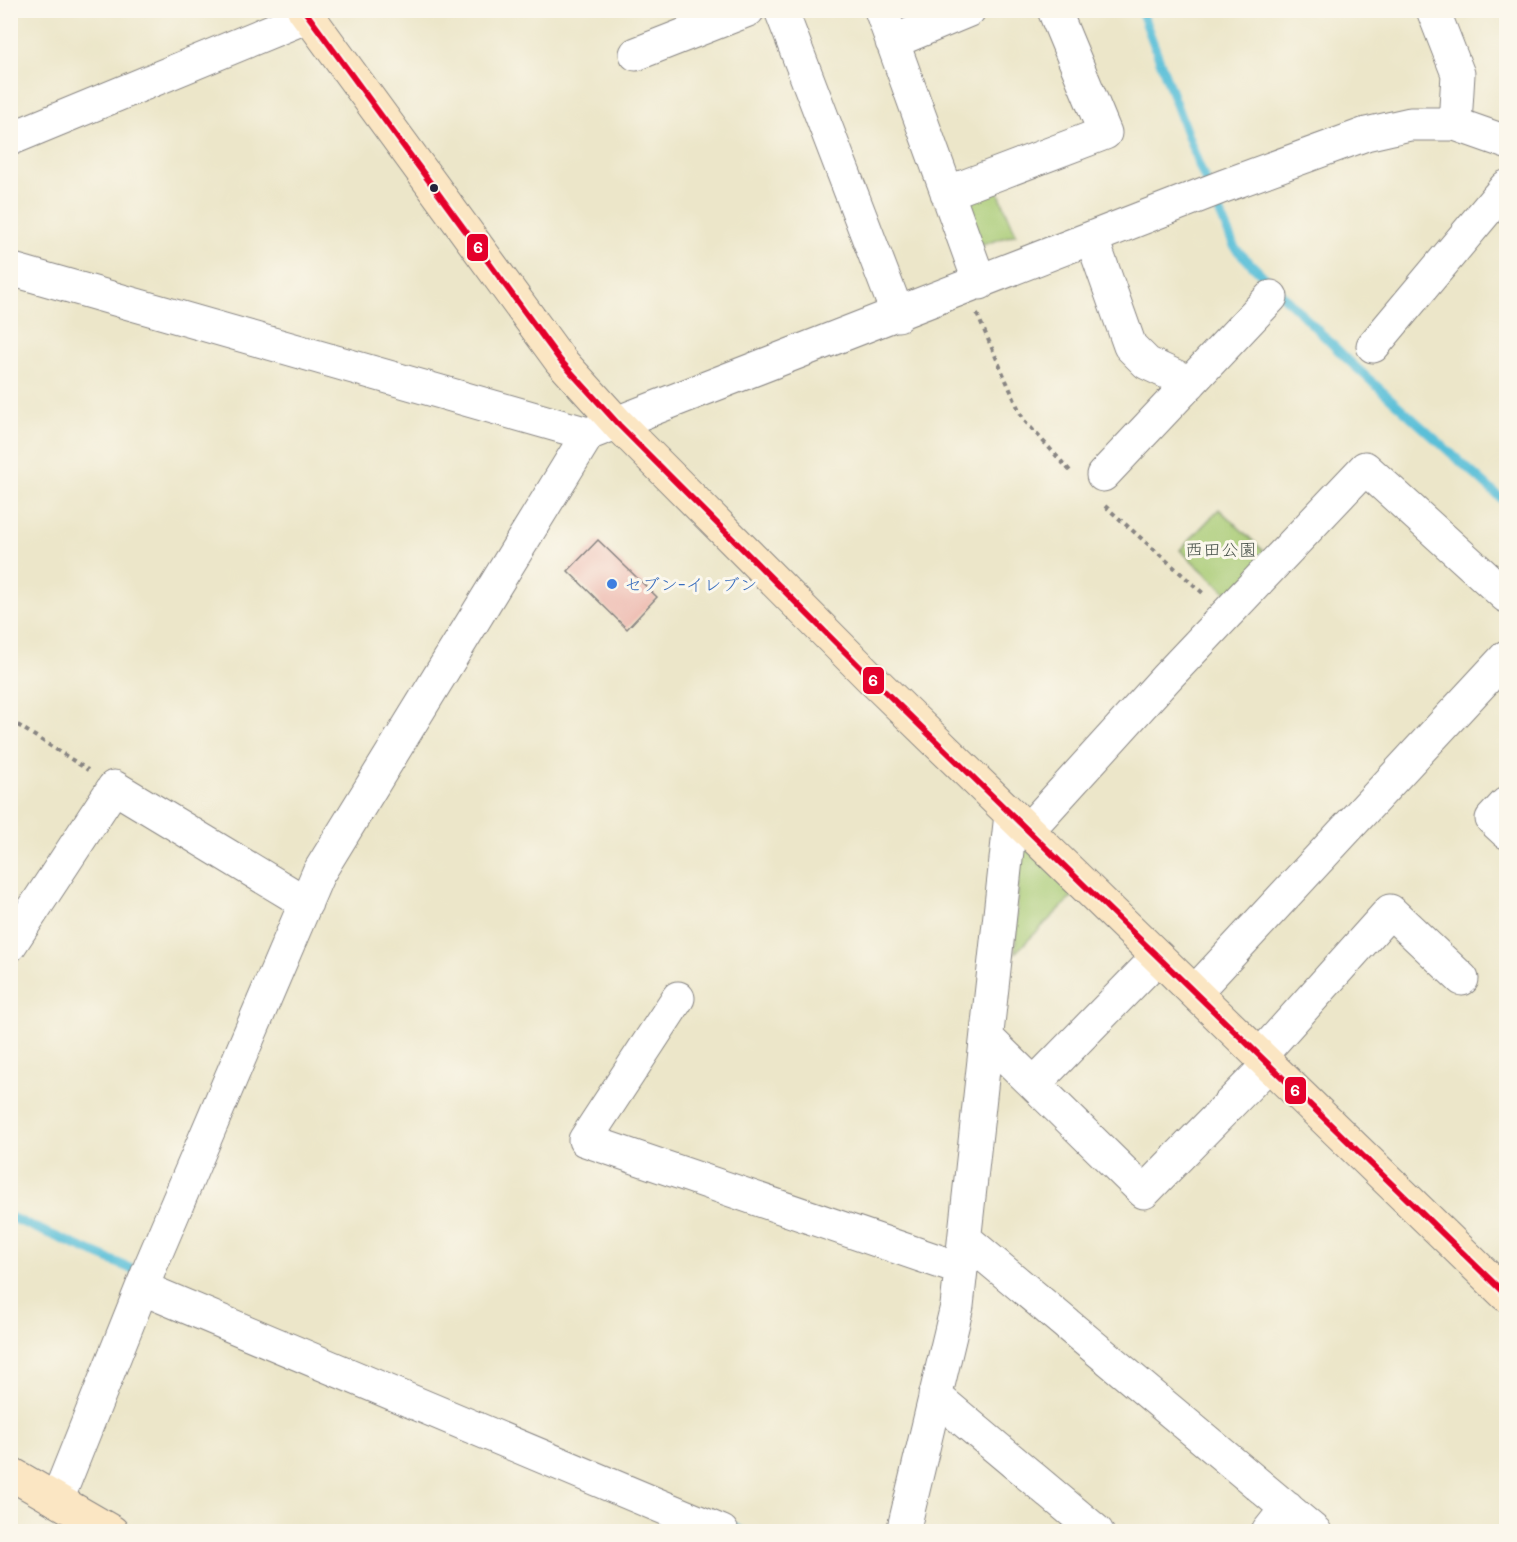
<svg xmlns="http://www.w3.org/2000/svg" width="1517" height="1542" viewBox="0 0 1517 1542" font-family="Mali,'Klee One',sans-serif">
<style>
.green{fill:#a7ca73;stroke:#647657;stroke-width:1.5}
.lines{fill:none;stroke-linecap:round;stroke-linejoin:round}
.stream{stroke:#5abfd8;stroke-width:9}
.building{fill:#ecb3a9}
.street-casing{stroke:#878482;stroke-width:35}
.secondary-casing{stroke:#878482;stroke-width:35}
.path{stroke:#878482;stroke-width:4;stroke-dasharray:4.5 4.5;stroke-linecap:butt}
.street{stroke:#fff;stroke-width:33}
.secondary{stroke:#fbe6c3;stroke-width:33}
.bus-1-casing{stroke:#fbf7ec;stroke-width:10}
.bus-1{stroke:#e4002b;stroke-width:6}
.bus-dot{fill:#22223b;stroke:#fbf7ec;stroke-width:2}
.shop-dot{fill:#3f7fe0;stroke:#fbf7ec;stroke-width:2}
.labels{text-anchor:middle;dominant-baseline:central;stroke-width:6;stroke-linejoin:round;paint-order:stroke}
.park-label{font-size:18px;fill:#4a544c;stroke:#fbf7ec}
.shop-label{font-size:18px;fill:#366cbe;stroke:#fbf7ec;text-anchor:start}
.line-badge{stroke:#fbf7ec;stroke-width:2}
.badge-label{font-size:16px;text-anchor:middle;font-weight:bold;fill:#fff}
</style>
<rect width="100%" height="100%" fill="#fbf7ec"/>
<filter id="ink" filterUnits="userSpaceOnUse"><feTurbulence type="fractalNoise" baseFrequency=".0167" numOctaves="2"/><feDisplacementMap in="SourceGraphic" scale="12" xChannelSelector="R" yChannelSelector="G"/><feConvolveMatrix kernelMatrix="1 2 1 2 8 2 1 2 1" color-interpolation-filters="sRGB"/></filter>
<filter id="wash" filterUnits="userSpaceOnUse"><feTurbulence type="fractalNoise" baseFrequency=".008" numOctaves="4" result="noise"/><feDisplacementMap in="SourceGraphic" scale="24" xChannelSelector="R" yChannelSelector="G"/><feGaussianBlur stdDeviation="1.35" result="paint"/><feColorMatrix in="noise" values="0 0 0 0 0 0 0 0 0 0 0 0 0 0 0 0 0 1.4 0 .05"/><feComposite in="paint" operator="in"/></filter>
<g filter="url(#wash)">
<rect width="100%" height="100%" fill="#ece6c9"/>
<!-- green -->
<path class="green" d="M998,191L1016,234L976,247L962,204Z
M1219,509L1268,555L1230,596L1180,550Z
M1020,841L1074,895L1015,953Z"/>
<g class="lines">
<!-- stream -->
<path class="stream" d="M1141,10L1198,163L1235,248L1349,361L1506,503
M10,1217L141,1273
M727,1524L744,1532"/>
</g>
<g id="blocks">
<!-- building -->
<path class="building" d="M598,540L657,597L627,629L568,571Z"/>
</g>
</g>
<g filter="url(#ink)">
<use href="#blocks" fill-opacity="0" stroke="#878482" stroke-width="1.5"/>
<g class="lines">
<!-- street casing -->
<g class="street-casing">
<path id="street" d="M781,10L898,315
M881,10L980,283
M1433,10L1458,74L1455,124
M892,42L969,10
M636,54L748,10
M10,139L308,16
M947,193L1105,133L1054,10
M1092,239L1130,346L1147,363L1190,383
M10,269L588,434L1224,186L1366,134L1410,124H1455L1506,142
M1373,346L1506,187
M1103,475L1271,297
M1506,804L1492,819L1506,832
M1028,830L1166,678L1365,468L1506,596
M10,945L114,787L306,903
M1195,992L1506,657
M678,998L585,1140L961,1269
M987,1038L1144,1192L1269,1064
M1260,1056L1390,911L1462,979
M1034,1084L1158,957
M965,1239L1315,1532
M142,1288L722,1532
M935,1396L1097,1532
M57,1500L151,1265L318,874L588,434
M903,1532L957,1306L1011,814
M1268,1532L1287,1508"/>
</g>
<!-- secondary casing -->
<g class="secondary-casing">
<path id="secondary" d="M304,10L560,360L619,425L872,679L1506,1295
M10,1473L112,1532"/>
</g>
<!-- path -->
<path class="path" d="M977,314L1023,419L1072,473
M1105,506L1204,594
M10,720L88,770"/>
<!-- street -->
<use href="#street" class="street"/>
<!-- secondary -->
<use href="#secondary" class="secondary"/>
<!-- bus-1 casing -->
<g class="bus-1-casing">
<path id="bus-1" d="M304,10L560,360L619,425L872,679L1506,1295"/>
</g>
<!-- bus-1 -->
<use href="#bus-1" class="bus-1"/>
</g>
</g>
<!-- markers -->
<circle class="bus-dot" cx="434" cy="188" r="5"/>
<circle class="shop-dot" cx="612" cy="584" r="6"/>
<g class="labels">
<!-- park labels -->
<g class="park-label">
<text x="1221" y="549">西田公園</text>
</g>
<!-- shop labels -->
<g class="shop-label">
<text x="624" y="584">セブン-イレブン</text>
</g>
</g>
<g class="line-badge">
<rect x="466" y="233" width="23" height="29" rx="6" fill="#e4002b"/>
<rect x="862" y="666" width="23" height="29" rx="6" fill="#e4002b"/>
<rect x="1284" y="1076" width="23" height="29" rx="6" fill="#e4002b"/>
</g>
<g class="badge-label">
<text x="478" y="253">6</text>
<text x="873" y="686">6</text>
<text x="1295" y="1096">6</text>
</g>
<!-- margin -->
<rect width="1517" height="1542" fill="none" stroke="#fbf7ec" stroke-width="36"/>
</svg>
